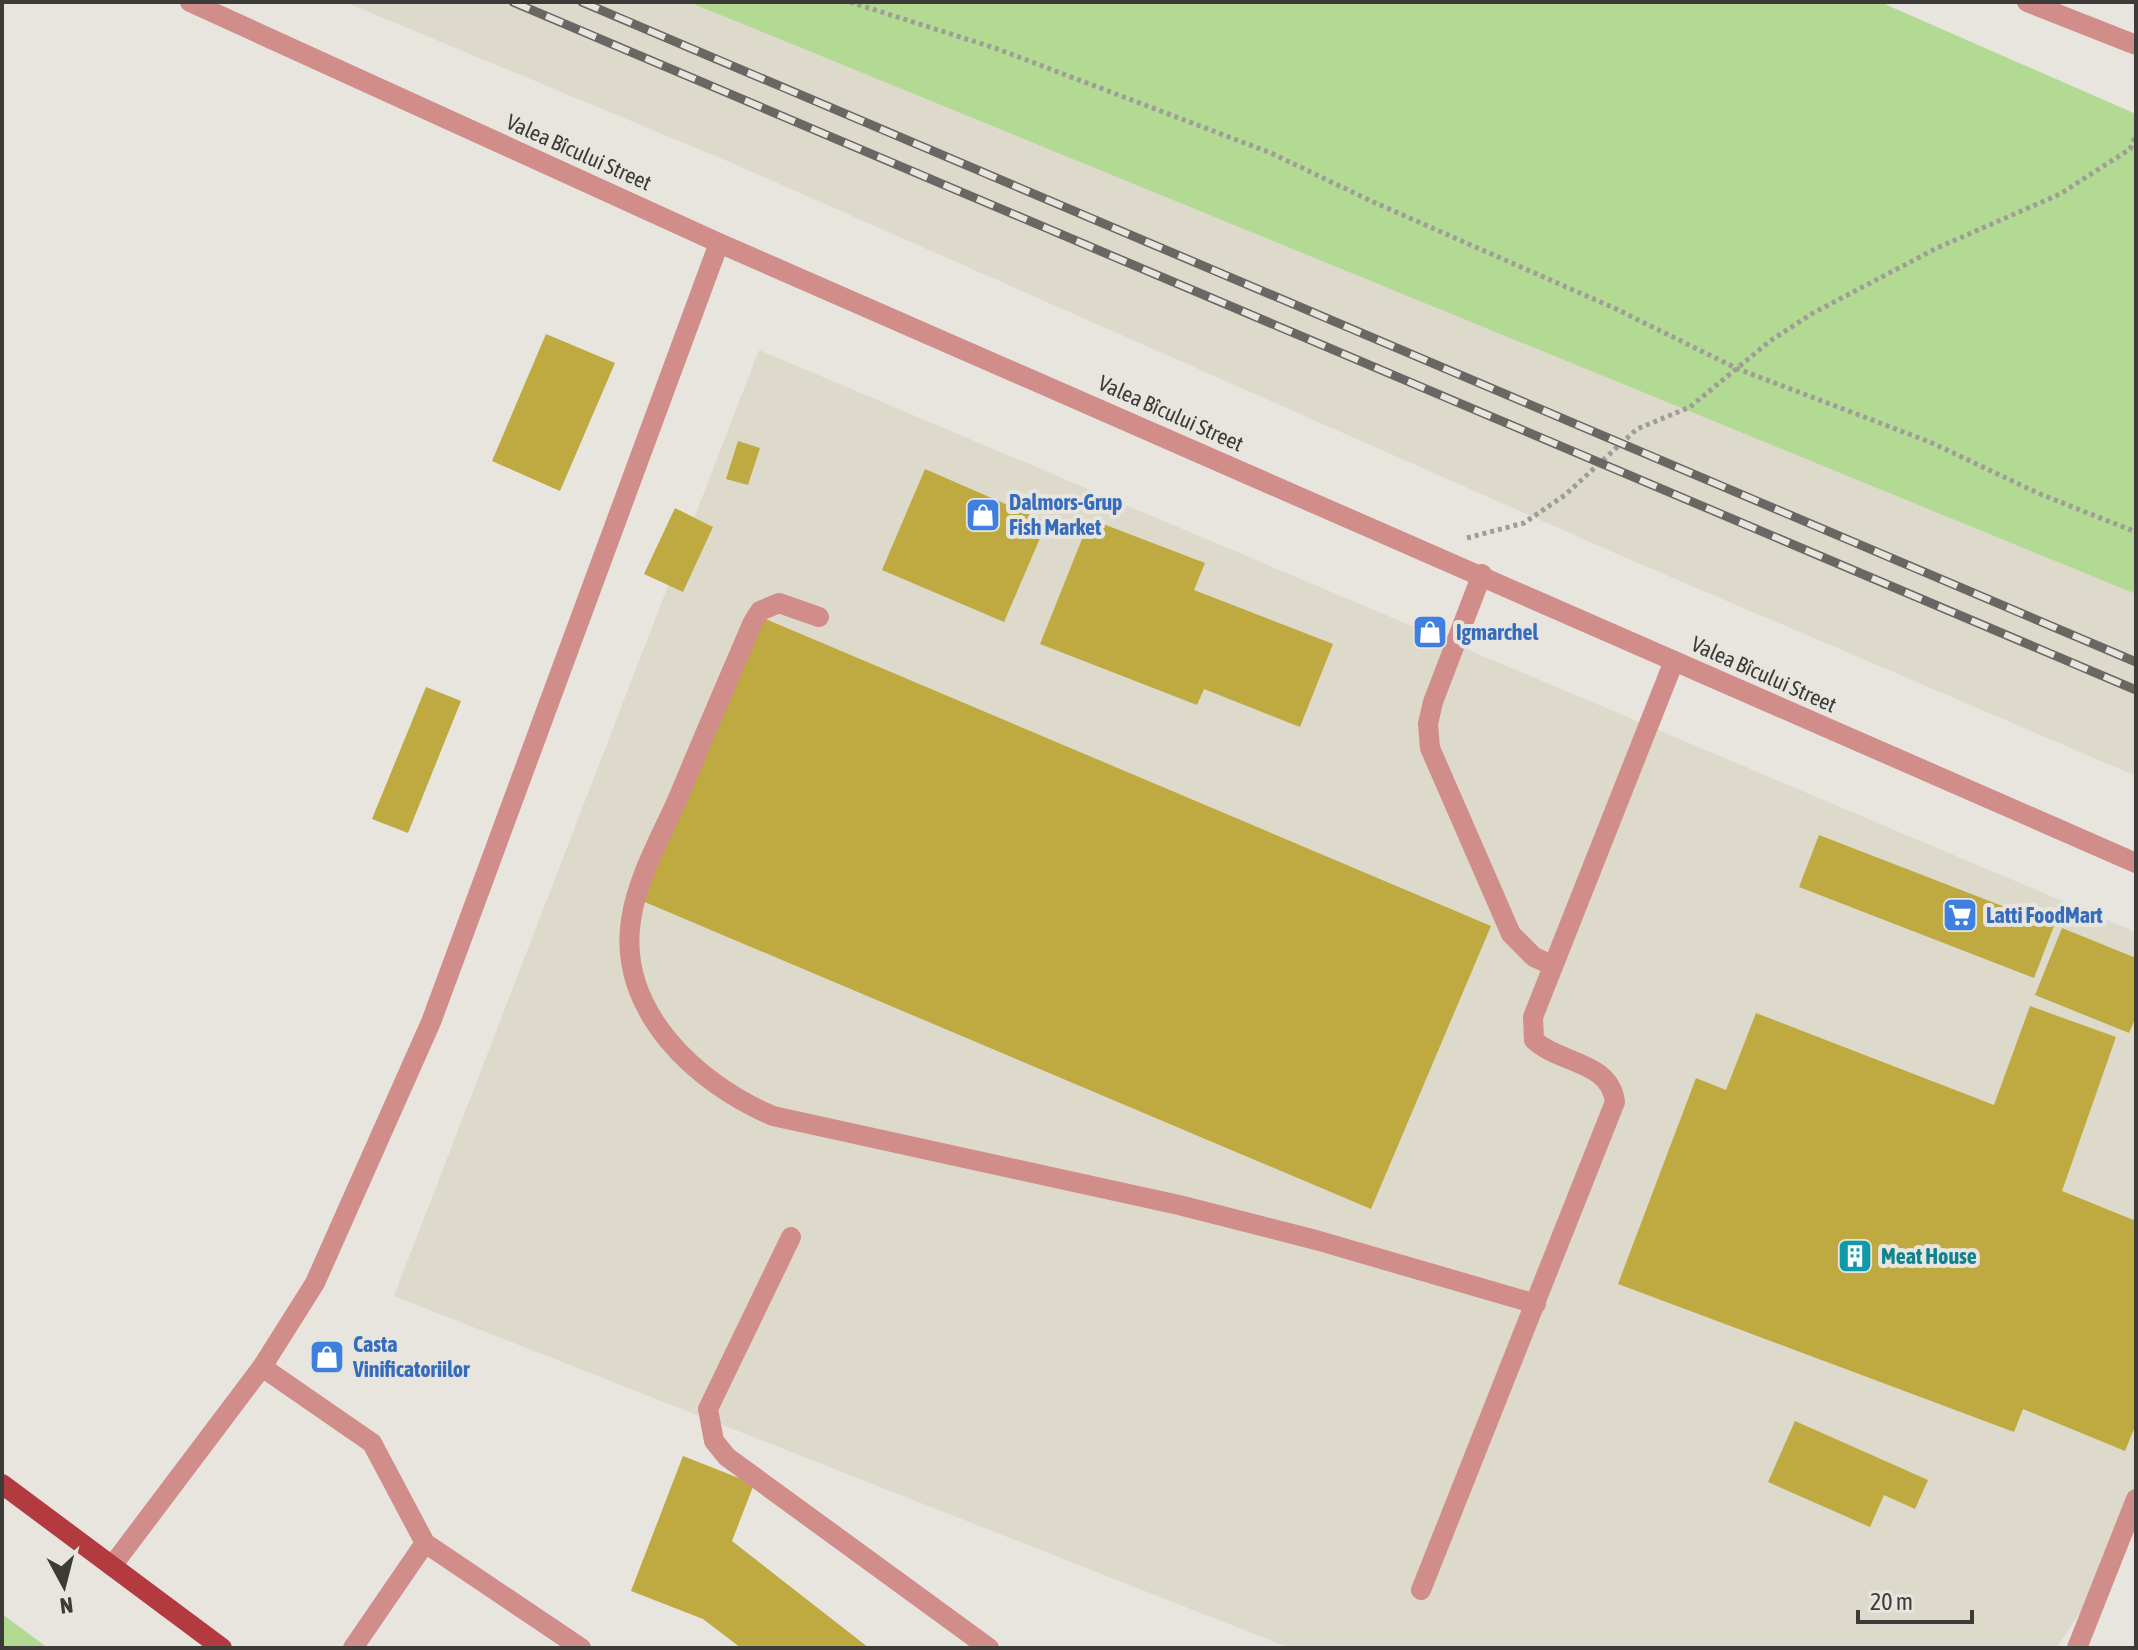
<svg xmlns="http://www.w3.org/2000/svg" width="2138" height="1650" viewBox="0 0 2138 1650" font-family="'Asap Condensed',sans-serif">
<style>
.built{fill:#dddacb}
.green{fill:#b3da93}
.building{fill:#beaa41}
.lines{fill:none;stroke-linecap:round;stroke-linejoin:round}
.path{stroke:#9f9d98;stroke-width:5;stroke-dasharray:4 4;stroke-linecap:butt}
.service{stroke:#d18d8a;stroke-width:20}
.minor{stroke:#d18d8a;stroke-width:20}
.primary{stroke:#b33a3e;stroke-width:20}
.rail-casing{stroke:#686763;stroke-width:9}
.rail{stroke:#e7e5de;stroke-width:6;stroke-dasharray:18;stroke-linecap:butt}
.labels{text-anchor:middle;dominant-baseline:central;stroke-width:8;stroke-linejoin:round;paint-order:stroke}
.street-label{font-size:22px;fill:#3c3b38;stroke:#e7e5de}
.shop-label{font-size:22px;font-weight:bold;fill:#366cbe;stroke:#e7e5de;text-anchor:start}
.culture-label{font-size:22px;font-weight:bold;fill:#0d838f;stroke:#e7e5de;text-anchor:start}
</style>
<rect width="100%" height="100%" fill="#e7e5de"/>
<!-- built -->
<path class="built" d="M345,2H793L2136,560V776L1624,557L732,163Z
M759,350L2136,932V1530L2056,1648H1290L394,1296Z"/>
<!-- green -->
<path class="green" d="M689,2H1880L2136,114V594Z
M2,1614L48,1648H2Z"/>
<!-- building -->
<path class="building" d="M546,334L615,363L560,491L492,461Z
M738,441L760,448L748,485L726,479Z
M925,469L1047,522L1004,622L882,570Z
M675,508L713,527L683,592L644,574Z
M1090,519L1205,563L1194,590L1333,644L1300,727L1204,689L1197,705L1040,644Z
M761,617L1491,926L1371,1209L640,900Z
M426,687L461,701L408,833L372,819Z
M1819,835L2054,926L2034,978L1799,887Z
M2062,928L2136,958V1017L2129,1033L2035,995Z
M2030,1006L2116,1037L2062,1191L2136,1221V1424L2125,1451L2023,1409L2014,1432L1618,1284L1696,1078L1726,1090L1756,1013L1994,1105Z
M1795,1421L1928,1480L1915,1509L1884,1495L1870,1527L1768,1482Z
M683,1456L754,1484L732,1541L869,1648H741L703,1619L631,1591Z"/>
<g class="lines">
<!-- path -->
<path class="path" d="M850,2L995,48L1271,153L1371,201L1614,308L1738,369L1930,442L2040,494L2136,532
M1467,538L1524,523L1565,495L1637,429L1690,407L1770,341L1813,313L1937,248L2060,194L2130,149L2136,135"/>
<!-- service -->
<path class="service" d="M1482,574L1433,702L1428,724L1430,748L1511,934L1534,957L1552,965
M819,617L779,603L760,611L753,622C728,680 703,738 679,796C662,835 637,878 631,920C617,1011 697,1084 773,1116L1179,1205L1316,1240L1536,1304
M791,1237L708,1409L714,1441L727,1457L989,1648
M262,1367L372,1443L425,1543L581,1648
M1421,1590L1615,1102C1610,1061 1560,1064 1534,1040L1533,1017L1674,661
M353,1648L425,1543
M2077,1648L2136,1499"/>
<!-- minor -->
<path class="minor" d="M190,2L719,243L2136,863
M2027,2L2136,45
M112,1566L262,1367L315,1283L431,1022L719,243"/>
<!-- primary -->
<path class="primary" d="M2,1484L222,1648"/>
<!-- rail casing -->
<g class="rail-casing">
<path id="rail" d="M513,2L2136,690
M582,2L2136,662"/>
</g>
<!-- rail -->
<use href="#rail" class="rail"/>
</g>
<!-- icons -->
<defs>
<g id="shop-square" transform="scale(1.8)"><rect x="-9" y="-9" width="18" height="18" rx="4" fill="#3f7fe0" stroke="#e7e5de"/><path d="M-5-2.5h2.3a2.7 3.5 0 0 1 5.4 0H5L5.5 6h-11ZM-1.5-2.5h3a1.5 2.3 0 0 0-3 0Z" fill="#fff"/></g>
<g id="supermarket-square" transform="scale(1.8)"><rect x="-9" y="-9" width="18" height="18" rx="4" fill="#3f7fe0" stroke="#e7e5de"/><path d="M-6-5.5h2.5l.6 2H6L4.5 2H-2.5L-4.4-4H-6ZM-1.5 3.2a1.3 1.3 0 1 0 .1 0ZM3 3.2a1.3 1.3 0 1 0 .1 0Z" fill="#fff"/></g>
<g id="building-square" transform="scale(1.8)"><rect x="-9" y="-9" width="18" height="18" rx="4" fill="#0f9aa8" stroke="#e7e5de"/><path d="M-4-6H4V6H1V3H-1V6H-4ZM-2.5-4.3h1.7v1.8h-1.7ZM.8-4.3h1.7v1.8H.8ZM-2.5-1h1.7V.8h-1.7ZM.8-1h1.7V.8H.8Z" fill="#fff"/></g>
</defs>
<g fill-rule="evenodd">
<use href="#shop-square" x="983" y="515"/>
<use href="#shop-square" x="1430" y="632"/>
<use href="#supermarket-square" x="1960" y="915"/>
<use href="#building-square" x="1855" y="1256"/>
<use href="#shop-square" x="327" y="1357"/>
</g>
<g class="labels">
<!-- street labels -->
<g class="street-label">
<text transform="translate(579 152) rotate(24)">Valea Bîcului Street</text>
<text transform="translate(1171 413) rotate(24)">Valea Bîcului Street</text>
<text transform="translate(1764 674) rotate(24)">Valea Bîcului Street</text>
</g>
<!-- shop labels -->
<g class="shop-label">
<text x="1009" y="502">Dalmors-Grup<tspan x="1009" dy="25">Fish Market</tspan></text>
<text x="1456" y="632">Igmarchel</text>
<text x="1986" y="915">Latti FoodMart</text>
<text x="353" y="1344">Casta<tspan x="353" dy="25">Vinificatoriilor</tspan></text>
</g>
<!-- culture labels -->
<g class="culture-label">
<text x="1881" y="1256">Meat House</text>
</g>
</g>
<!-- border -->
<rect width="2138" height="1650" fill="none" stroke="#3c3b38" stroke-width="8"/>
<!-- north arrow -->
<g transform="translate(64 1586) rotate(173)" stroke="#e7e5de" stroke-width="6" paint-order="stroke">
<path d="M0-6L14 30L0 20L-14 30Z" fill="#3c3b38"/>
<text y="-12" font-size="22" font-weight="bold" text-anchor="middle" fill="#3c3b38">N</text>
</g>
<!-- scale -->
<path d="M1858 1610v12h114v-12" fill="none" stroke="#3c3b38" stroke-width="4"/>
<text x="1870" y="1610" font-size="24" fill="#3c3b38" stroke="#e7e5de" stroke-width="6" paint-order="stroke">20 m</text>
</svg>
